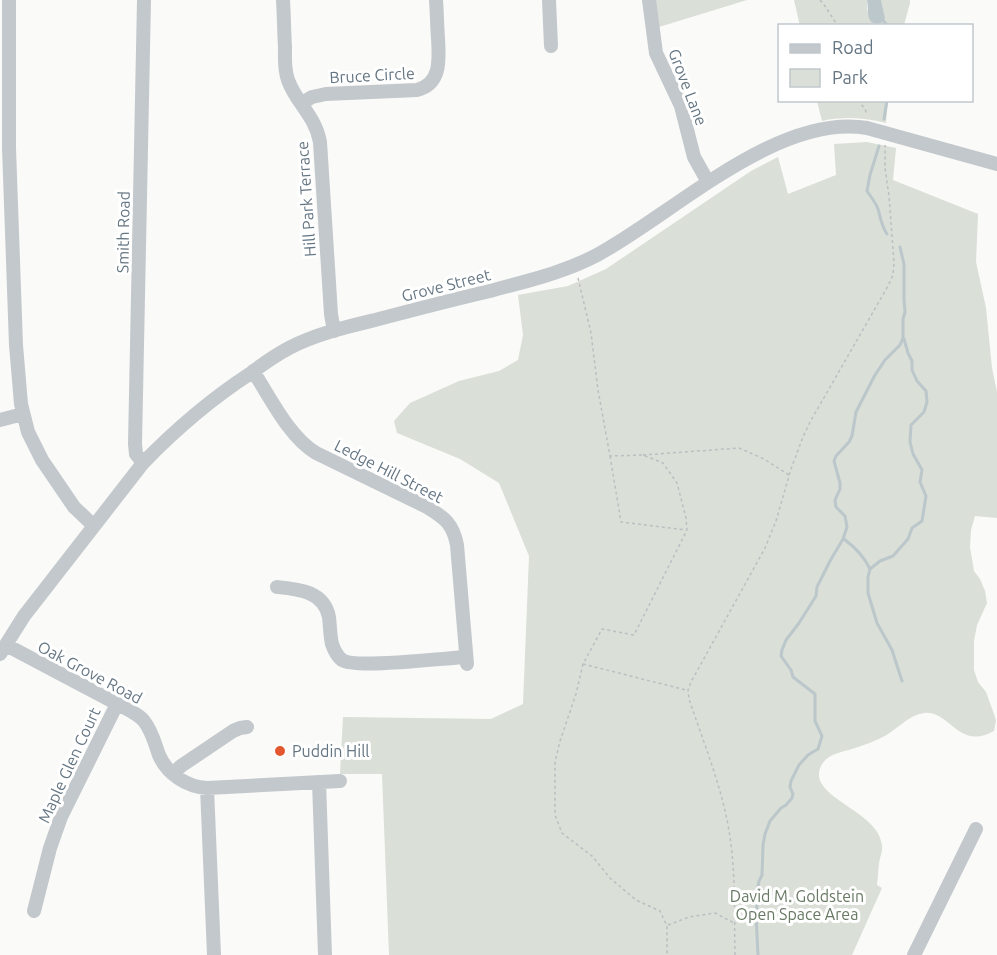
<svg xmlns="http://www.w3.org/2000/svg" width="997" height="955" viewBox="0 0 997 955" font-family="Ubuntu,sans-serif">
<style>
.green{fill:#dadfd7}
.water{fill:#bbc7cb}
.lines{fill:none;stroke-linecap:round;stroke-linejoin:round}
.stream{stroke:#bbc7cb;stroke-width:3}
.path{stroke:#bbbfc2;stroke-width:1.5;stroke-dasharray:3 3;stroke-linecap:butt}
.minor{stroke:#c3c8cc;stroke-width:14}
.poi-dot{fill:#e4572e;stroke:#fff;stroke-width:2}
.labels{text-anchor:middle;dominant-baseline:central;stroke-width:6;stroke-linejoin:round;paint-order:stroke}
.street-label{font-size:16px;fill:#657683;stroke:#fff}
.poi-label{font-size:16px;fill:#657683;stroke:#fff;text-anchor:start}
.park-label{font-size:16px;fill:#687a64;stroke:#fff}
</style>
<rect width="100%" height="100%" fill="#fafaf8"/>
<!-- green -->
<path class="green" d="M654,0H747L659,27Z
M794,0H867V10L875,24L884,14L881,0H910V3L904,25L800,26Z
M817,101H888L886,123C864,118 844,116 822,121Z
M867,142L896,148L893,180L978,214L976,262L986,308L992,368L997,392V518L975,516L971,530L970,547L974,571L980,579L985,591L987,603L977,625L974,641V670L978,682L986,692L994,714L996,721L994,731C958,751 950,710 924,713C909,715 897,729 885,736C875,741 865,745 855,748C847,751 837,752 829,757C823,761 818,769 819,776C821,800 879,814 882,845C883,851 880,857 879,863C878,870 878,878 877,885L882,888L852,955H389L382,774H340L343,717L491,719L523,704L529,556L499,483L460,459L397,433L394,421L410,403L459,381L499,371L518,360L523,335L518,295L568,286L606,269L751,171L778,157L788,194L836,175L834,144Z"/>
<!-- water -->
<path class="water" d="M867,0H881L885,18L881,23C865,27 869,10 867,0Z"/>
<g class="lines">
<!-- stream -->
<path class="stream" d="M881,18L888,26
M884,119L887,100
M879,146L870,175L867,191C871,197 876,203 878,209C881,219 881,225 887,234
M844,539C856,548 864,556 870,569L868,577V593L877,623L892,650L902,681
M870,569L880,561L893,556L908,539L912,528L922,521L926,496L920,482L922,470L913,454L910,442L911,425L924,412L927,402L926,391L917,381L912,370V361L908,353L904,339
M758,955L756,915L758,896L757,892L759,881L762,875L763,845L765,834L770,821L781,808L786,805L792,798L793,794L790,787L791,781L799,765L808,755L818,749L822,736L815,721V694L793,677L791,670L781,656L782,650L786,640L799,623L816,596L817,587L830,561L843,539L847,527L845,516L836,507L835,500L840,489V483L834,461L836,456L849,442L852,436L856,412L875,375L885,360L900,345L903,338V319L905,312L904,300V264L900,247"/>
<!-- path -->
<path class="path" d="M820,0L825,6L836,23V26
M858,100L865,109L867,115
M578,278L591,333L598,390L610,456L643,455L663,463L677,483L686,518L687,530L634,635L602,629L583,664L576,694L560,741L555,762V815L562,833L592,856L610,878L636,900L660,911L667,926V955
M643,455L739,448L764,459L789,475
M610,456L621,522L686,530
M583,664L686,690
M668,925L689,917L715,913L734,923
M735,955C734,914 736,872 729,831C722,787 703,741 689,699L688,690L691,682L765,548L776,521L791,469L803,437L810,422L888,286L893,275L894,263L889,196L885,168V145"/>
<!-- minor -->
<path class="minor" d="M9,0V148L16,345L21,404L28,432L42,460L74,507L94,526
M283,0C284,16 284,31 285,47C285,58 284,69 288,80C296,103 315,115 320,142L331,314L334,331
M549,0L551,46
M649,0L656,53L681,106L694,157L708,182
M302,103L312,97L326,94L417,90C442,84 439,58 438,38C437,26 437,13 436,0
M253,371C270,397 289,437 316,453L427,507C445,518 453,524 457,545L467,664
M0,420L23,414
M143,463L136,454L135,444L144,0
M277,587C298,589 324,591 329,617C330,626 330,635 332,644C334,650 337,656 342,660C355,669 445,658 466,657
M6,645L129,710C134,713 140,716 144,721C152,731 155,744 159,755C167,774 187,787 207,788L340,781
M0,654L24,616L143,463C176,429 211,399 251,373C263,364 276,355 289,348C316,334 346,327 375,320C413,310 451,300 490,291C526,281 563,273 597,255C673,214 777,113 867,128L997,164
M173,774L181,766L233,731L240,728L247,727
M319,782L325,955
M207,788L214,955
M34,911L50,848L61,817L117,704
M914,955L976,829"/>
</g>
<!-- markers -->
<circle class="poi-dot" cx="280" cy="751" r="6"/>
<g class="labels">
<!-- street labels -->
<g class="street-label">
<text transform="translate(372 75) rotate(-3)">Bruce Circle</text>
<text transform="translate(688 87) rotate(69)">Grove Lane</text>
<text transform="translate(306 199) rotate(-94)">Hill Park Terrace</text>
<text transform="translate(123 232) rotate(-89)">Smith Road</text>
<text transform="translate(446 285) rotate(-14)">Grove Street</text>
<text transform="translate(389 471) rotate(27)">Ledge Hill Street</text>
<text transform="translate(90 672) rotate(28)">Oak Grove Road</text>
<text transform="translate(69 765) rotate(-65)">Maple Glen Court</text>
</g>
<!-- poi labels -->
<g class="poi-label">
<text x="292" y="751">Puddin Hill</text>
</g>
<!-- park labels -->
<g class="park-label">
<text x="797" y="896">David M. Goldstein<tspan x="797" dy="18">Open Space Area</tspan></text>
</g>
</g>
<!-- legend -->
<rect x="778" y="24" width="195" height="78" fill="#ffffff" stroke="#c1c8cd" stroke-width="1.5"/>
<rect x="790" y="44" width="30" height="9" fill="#c3c8cc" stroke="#c1c8cd" stroke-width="1.5"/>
<text x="832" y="54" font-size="18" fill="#657683">Road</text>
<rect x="790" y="69" width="30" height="18" fill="#dadfd7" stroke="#c1c8cd" stroke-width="1.5"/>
<text x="832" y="84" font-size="18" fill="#657683">Park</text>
</svg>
